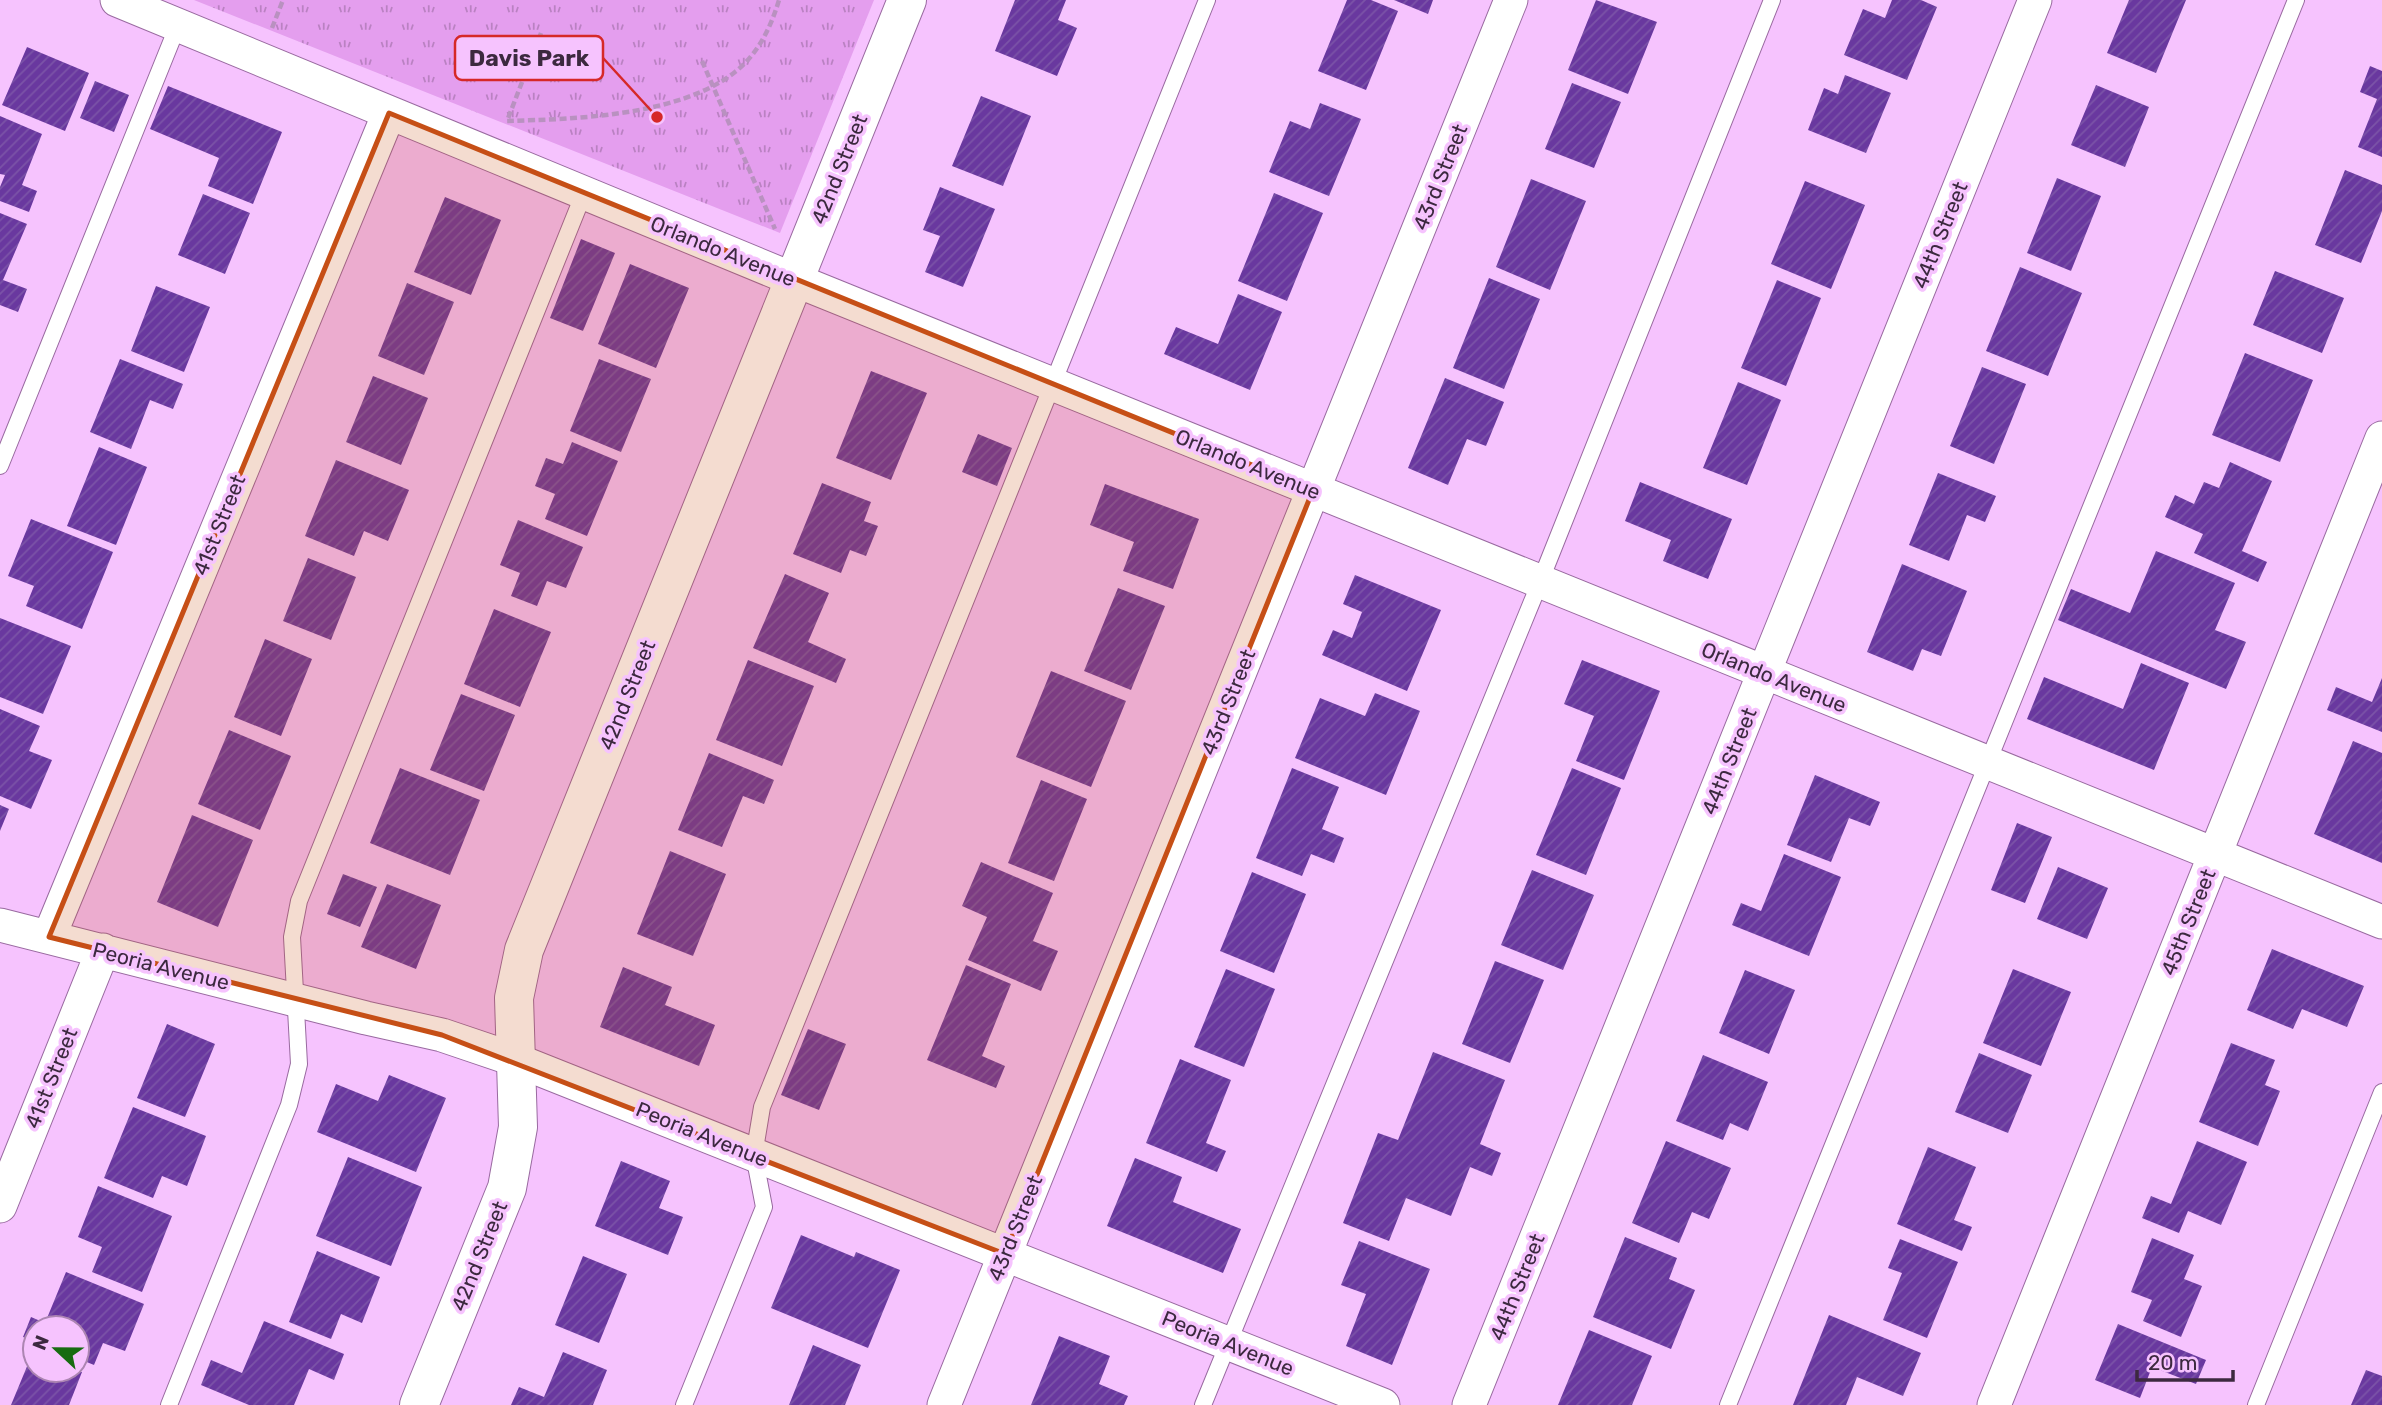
<svg xmlns="http://www.w3.org/2000/svg" width="2382" height="1405" viewBox="0 0 2382 1405" font-family="Rubik,sans-serif">
<style>
.park{fill:url(#park-tufts)}
.building{fill:url(#building-hatch)}
.lines{fill:none;stroke-linecap:round;stroke-linejoin:round}
.service-casing{stroke:#996aa0;stroke-width:18}
.minor-casing{stroke:#996aa0;stroke-width:35}
.tertiary-casing{stroke:#996aa0;stroke-width:40}
.path{stroke:#b991c0;stroke-width:4.5;stroke-dasharray:7 3.5;stroke-linecap:butt}
.service{stroke:#fff;stroke-width:16}
.minor{stroke:#fff;stroke-width:33}
.tertiary{stroke:#fff;stroke-width:38}
.marked{fill:#c64f16;fill-opacity:0.2;stroke:#c64f16;stroke-width:5;stroke-linejoin:round}
.labels{text-anchor:middle;dominant-baseline:central;stroke-width:7;stroke-linejoin:round;paint-order:stroke}
.street-label{font-size:21px;fill:#3c293f;stroke:#f6c3fe}
.leader{fill:none;stroke:#d62828;stroke-width:2.5}
.callout-dot{fill:#d62828;stroke:#f6c3fe;stroke-width:2.5}
.callout{fill:#f6c3fe;stroke:#d62828;stroke-width:2.5}
.callout-label{font-size:23px;text-anchor:middle;font-weight:bold;fill:#3c293f}
</style>
<defs>
<pattern id="park-tufts" width="24" height="20" patternUnits="userSpaceOnUse" patternTransform="scale(1.75)"><rect width="24" height="20" fill="#e49eee"/><path d="M3 7l-1-3M5 7V3M7 7l1-3M15 17l-1-3M17 17v-4M19 17l1-3" fill="none" stroke="#ba81c2"/></pattern>
<pattern id="building-hatch" width="6" height="6" patternUnits="userSpaceOnUse" patternTransform="scale(1.75)"><rect width="6" height="6" fill="#69389f"/><path d="M-1 1l2-2M0 6l6-6M5 7l2-2" fill="none" stroke="#7b53a7"/></pattern>
</defs>
<rect width="100%" height="100%" fill="#f6c3fe"/>
<!-- park -->
<path class="park" d="M194,0H874L780,233Z"/>
<!-- building -->
<path class="building" d="M1015,0H1066L1058,20L1077,28L1057,76L995,51Z
M1347,0H1371L1398,11L1366,90L1318,71Z
M1394,0H1433L1428,14Z
M1596,0L1657,22L1628,94L1568,70Z
M1892,0H1921L1937,7L1907,80L1844,55L1863,9L1885,18Z
M2129,0H2186L2156,73L2107,53Z
M27,47L89,73L65,131L2,105Z
M2370,66L2382,71V157L2358,147L2377,99L2360,92Z
M1845,75L1891,93L1866,153L1808,130L1824,88L1838,94Z
M95,81L129,95L114,132L80,118Z
M1572,83L1621,102L1594,168L1545,149Z
M2096,85L2149,107L2125,167L2071,145Z
M168,86L282,132L253,204L208,186L219,158L150,129Z
M981,96L1031,116L1003,186L952,166Z
M1320,103L1361,119L1329,196L1269,172L1290,121L1310,129Z
M0,116L42,134L22,185L37,191L29,212L0,201V187L5,175L0,174Z
M2345,170L2382,185V211L2361,263L2315,245Z
M2057,178L2101,196L2071,271L2027,253Z
M1531,179L1586,201L1550,290L1496,267Z
M1805,181L1865,205L1831,289L1771,264Z
M940,187L995,209L963,287L925,272L940,236L923,230Z
M1274,193L1323,213L1287,301L1238,281Z
M203,194L250,213L225,274L178,255Z
M445,197L501,220L471,295L414,272Z
M0,213L27,224L3,280L27,289L18,312L0,305Z
M581,239L615,253L583,331L550,318Z
M630,264L689,288L656,368L598,344Z
M2020,267L2082,293L2048,376L1986,351Z
M2275,271L2344,298L2322,353L2253,325Z
M1489,278L1540,299L1504,389L1453,368Z
M1777,280L1821,298L1786,386L1741,368Z
M407,283L454,302L424,375L378,356Z
M156,286L210,307L184,372L131,351Z
M1238,294L1282,312L1250,390L1164,354L1176,327L1218,344Z
M2245,353L2313,380L2280,462L2212,435Z
M120,359L183,384L173,409L150,400L131,449L90,432Z
M599,359L651,379L621,452L570,431Z
M1982,367L2026,384L1994,464L1950,446Z
M871,371L927,393L891,480L836,458Z
M373,376L428,398L401,465L346,442Z
M1445,378L1504,402L1486,446L1467,439L1448,485L1408,468Z
M1738,382L1781,400L1747,485L1703,468Z
M978,434L1012,448L997,486L962,472Z
M572,442L618,461L587,536L545,519L555,494L535,486L546,458L563,464Z
M99,447L147,467L116,545L67,526Z
M336,460L409,490L388,541L364,531L354,556L305,536Z
M2230,462L2272,481L2242,551L2267,562L2258,582L2194,553L2203,534L2165,517L2175,495L2194,504L2204,482L2219,488Z
M1938,473L1996,496L1985,522L1967,515L1949,561L1909,545Z
M1640,482L1732,519L1708,579L1663,561L1671,540L1625,521Z
M822,483L871,502L864,521L878,526L866,556L850,550L841,573L793,554Z
M1105,484L1199,519L1173,589L1123,571L1134,542L1090,525Z
M31,519L113,552L82,629L26,606L34,586L8,576Z
M518,520L583,547L566,588L547,581L537,606L511,596L520,573L500,565Z
M2156,551L2235,583L2215,630L2246,642L2226,689L2058,620L2071,589L2130,613Z
M308,558L356,577L331,640L283,621Z
M1902,564L1967,591L1941,656L1922,649L1913,671L1867,652Z
M785,574L829,593L808,642L846,659L836,683L753,648Z
M1355,575L1441,610L1407,691L1322,655L1333,630L1352,638L1362,612L1343,604Z
M1118,588L1165,606L1131,690L1084,671Z
M494,609L551,632L520,707L464,684Z
M0,618L71,646L43,714L0,697Z
M265,639L312,659L281,736L234,717Z
M748,660L814,686L782,766L716,740Z
M1582,660L1660,691L1624,780L1576,761L1594,716L1564,704Z
M2141,663L2189,683L2154,770L2027,719L2044,677L2123,709Z
M1051,671L1126,701L1091,787L1016,757Z
M2382,678V732L2327,710L2336,687L2372,702Z
M1375,693L1420,711L1386,795L1295,758L1320,698L1365,716Z
M461,694L515,715L484,791L430,770Z
M0,709L40,726L29,751L52,760L31,809L0,796Z
M229,730L291,756L260,830L198,804Z
M2353,741L2382,753V863L2314,834Z
M709,753L774,780L764,804L743,796L722,847L678,830Z
M400,768L480,800L450,875L370,843Z
M1292,768L1339,787L1322,829L1344,838L1334,863L1311,854L1302,876L1256,858Z
M1572,768L1621,788L1586,875L1536,855Z
M1815,775L1880,802L1870,826L1849,818L1831,862L1787,845Z
M1041,780L1087,799L1054,881L1008,863Z
M0,805L9,809L0,831Z
M192,815L253,840L218,927L157,902Z
M2017,823L2052,837L2025,903L1991,890Z
M670,851L726,874L693,956L637,934Z
M1784,854L1841,877L1809,956L1732,925L1741,903L1761,911Z
M981,862L1053,893L1033,941L1058,951L1041,991L968,960L987,917L962,906Z
M2058,867L2108,888L2087,939L2037,919Z
M1532,870L1594,895L1563,970L1501,945Z
M1252,872L1306,894L1274,973L1220,951Z
M343,874L377,887L360,927L327,914Z
M387,884L441,905L416,969L361,947Z
M2272,949L2364,986L2347,1027L2302,1009L2293,1029L2247,1010Z
M1495,961L1544,980L1510,1063L1462,1044Z
M966,965L1011,984L982,1056L1005,1066L996,1088L927,1060Z
M623,967L672,987L665,1005L715,1025L699,1066L600,1027Z
M1226,969L1275,989L1244,1067L1194,1047Z
M2013,969L2071,992L2041,1066L1983,1043Z
M1745,970L1795,990L1769,1054L1719,1033Z
M167,1024L215,1044L185,1117L137,1098Z
M808,1029L846,1044L819,1110L781,1095Z
M2231,1043L2275,1060L2265,1085L2280,1091L2258,1146L2199,1122Z
M1433,1052L1505,1080L1480,1144L1501,1153L1492,1176L1470,1167L1451,1216L1406,1198L1389,1241L1343,1223L1378,1133L1398,1140Z
M1979,1053L2032,1075L2008,1133L1955,1112Z
M1703,1055L1768,1082L1748,1131L1730,1123L1723,1140L1676,1121Z
M1180,1059L1231,1080L1206,1143L1226,1151L1217,1172L1146,1143Z
M389,1075L446,1098L416,1172L317,1132L336,1084L378,1101Z
M133,1107L206,1136L187,1186L162,1176L153,1198L104,1178Z
M1666,1141L1731,1168L1709,1219L1692,1212L1679,1243L1632,1223Z
M2197,1141L2247,1162L2221,1225L2188,1211L2179,1233L2142,1218L2151,1196L2171,1204Z
M1928,1147L1976,1167L1954,1220L1972,1227L1962,1251L1897,1224Z
M348,1157L422,1187L391,1266L316,1236Z
M1135,1158L1182,1177L1173,1202L1241,1229L1223,1273L1107,1226Z
M621,1161L670,1181L659,1208L683,1217L668,1255L595,1226Z
M98,1186L172,1216L142,1292L92,1272L102,1247L78,1237Z
M801,1235L854,1257L856,1252L900,1270L868,1348L771,1308Z
M1625,1237L1677,1258L1669,1279L1695,1290L1671,1349L1593,1317Z
M2152,1238L2194,1255L2184,1279L2202,1286L2181,1337L2143,1321L2152,1300L2131,1292Z
M1900,1239L1958,1262L1927,1338L1883,1320L1902,1273L1888,1268Z
M1359,1241L1430,1269L1392,1365L1346,1346L1366,1294L1341,1285Z
M317,1251L380,1277L362,1323L341,1314L331,1339L289,1322Z
M583,1256L627,1274L599,1343L555,1325Z
M66,1272L144,1304L125,1351L103,1343L94,1365L77,1358V1328H35V1341L23,1337L31,1317L45,1323Z
M1829,1315L1921,1353L1903,1396L1857,1377L1846,1405H1793Z
M264,1321L344,1354L334,1380L309,1369L294,1405H249L201,1385L211,1360L242,1373Z
M2118,1324L2206,1360L2196,1384L2152,1367L2140,1398L2095,1380Z
M1589,1330L1652,1356L1632,1405H1558Z
M1059,1336L1110,1356L1099,1384L1128,1396L1124,1405H1031Z
M813,1345L861,1365L845,1405H789Z
M33,1352L35,1370L82,1372L69,1405H11Z
M563,1352L607,1370L593,1405H511L519,1387L544,1397Z
M2366,1370L2382,1376V1405H2351Z"/>
<g class="lines">
<!-- service casing -->
<g class="service-casing">
<path id="service" d="M0,466L178,25
M169,1405L289,1105L299,1064L292,937L299,901L584,193
M684,1405L764,1207L754,1155L762,1107L1207,0
M1203,1405L1540,582L1772,0
M1728,1405L2296,0
M2256,1405L2382,1092"/>
</g>
<!-- minor casing -->
<g class="minor-casing">
<path id="minor" d="M117,0L795,280L2382,922
M0,925L366,1018L442,1035L516,1060L1383,1405
M49,937L389,113
M0,1206L103,950
M944,1405L1511,0
M1469,1405L2035,0
M1994,1405L2382,438"/>
</g>
<!-- tertiary casing -->
<g class="tertiary-casing">
<path id="tertiary" d="M419,1405L507,1188L518,1127L514,998L524,950L907,0"/>
</g>
<!-- path -->
<path class="path" d="M272,28L283,0
M541,33L507,121C576,119 679,116 735,72C758,54 771,27 779,0
M702,61L775,229"/>
<!-- service -->
<use href="#service" class="service"/>
<!-- minor -->
<use href="#minor" class="minor"/>
<!-- tertiary -->
<use href="#tertiary" class="tertiary"/>
</g>
<!-- marked area -->
<path class="marked" d="M389,113L1313,490L1005,1254L442,1035L49,937Z"/>
<g class="labels">
<!-- street labels -->
<g class="street-label">
<text transform="translate(839 169) rotate(-68)">42nd Street</text>
<text transform="translate(1440 177) rotate(-68)">43rd Street</text>
<text transform="translate(1940 235) rotate(-68)">44th Street</text>
<text transform="translate(723 251) rotate(22)">Orlando Avenue</text>
<text transform="translate(1248 464) rotate(22)">Orlando Avenue</text>
<text transform="translate(219 525) rotate(-68)">41st Street</text>
<text transform="translate(1774 677) rotate(22)">Orlando Avenue</text>
<text transform="translate(627 695) rotate(-68)">42nd Street</text>
<text transform="translate(1228 702) rotate(-68)">43rd Street</text>
<text transform="translate(1729 761) rotate(-68)">44th Street</text>
<text transform="translate(2188 922) rotate(-68)">45th Street</text>
<text transform="translate(161 966) rotate(14)">Peoria Avenue</text>
<text transform="translate(51 1078) rotate(-68)">41st Street</text>
<text transform="translate(702 1134) rotate(22)">Peoria Avenue</text>
<text transform="translate(1015 1228) rotate(-68)">43rd Street</text>
<text transform="translate(479 1256) rotate(-68)">42nd Street</text>
<text transform="translate(1517 1287) rotate(-68)">44th Street</text>
<text transform="translate(1228 1343) rotate(22)">Peoria Avenue</text>
</g>
</g>
<!-- callouts -->
<path class="leader" d="M657 117L603 58"/>
<circle class="callout-dot" cx="657" cy="117" r="7"/>
<rect class="callout" x="455" y="36" width="148" height="44" rx="7"/>
<g class="callout-label">
<text x="529" y="66">Davis Park</text>
</g>
<!-- north arrow -->
<g transform="translate(56 1349) rotate(292)"><circle r="33" fill="#f6c3fe" stroke="#ac85b2" stroke-width="2"/>
<path d="M0-5L12 26L0 18L-12 26Z" fill="#176b11"/>
<text y="-10" font-size="19" font-weight="bold" text-anchor="middle" fill="#3c293f">N</text>
</g>
<!-- scale -->
<path d="M2137 1370v10h96v-10" fill="none" stroke="#3c293f" stroke-width="3.5"/>
<text x="2148" y="1370" font-size="21" fill="#3c293f" stroke="#f6c3fe" stroke-width="5" paint-order="stroke">20 m</text>
</svg>
